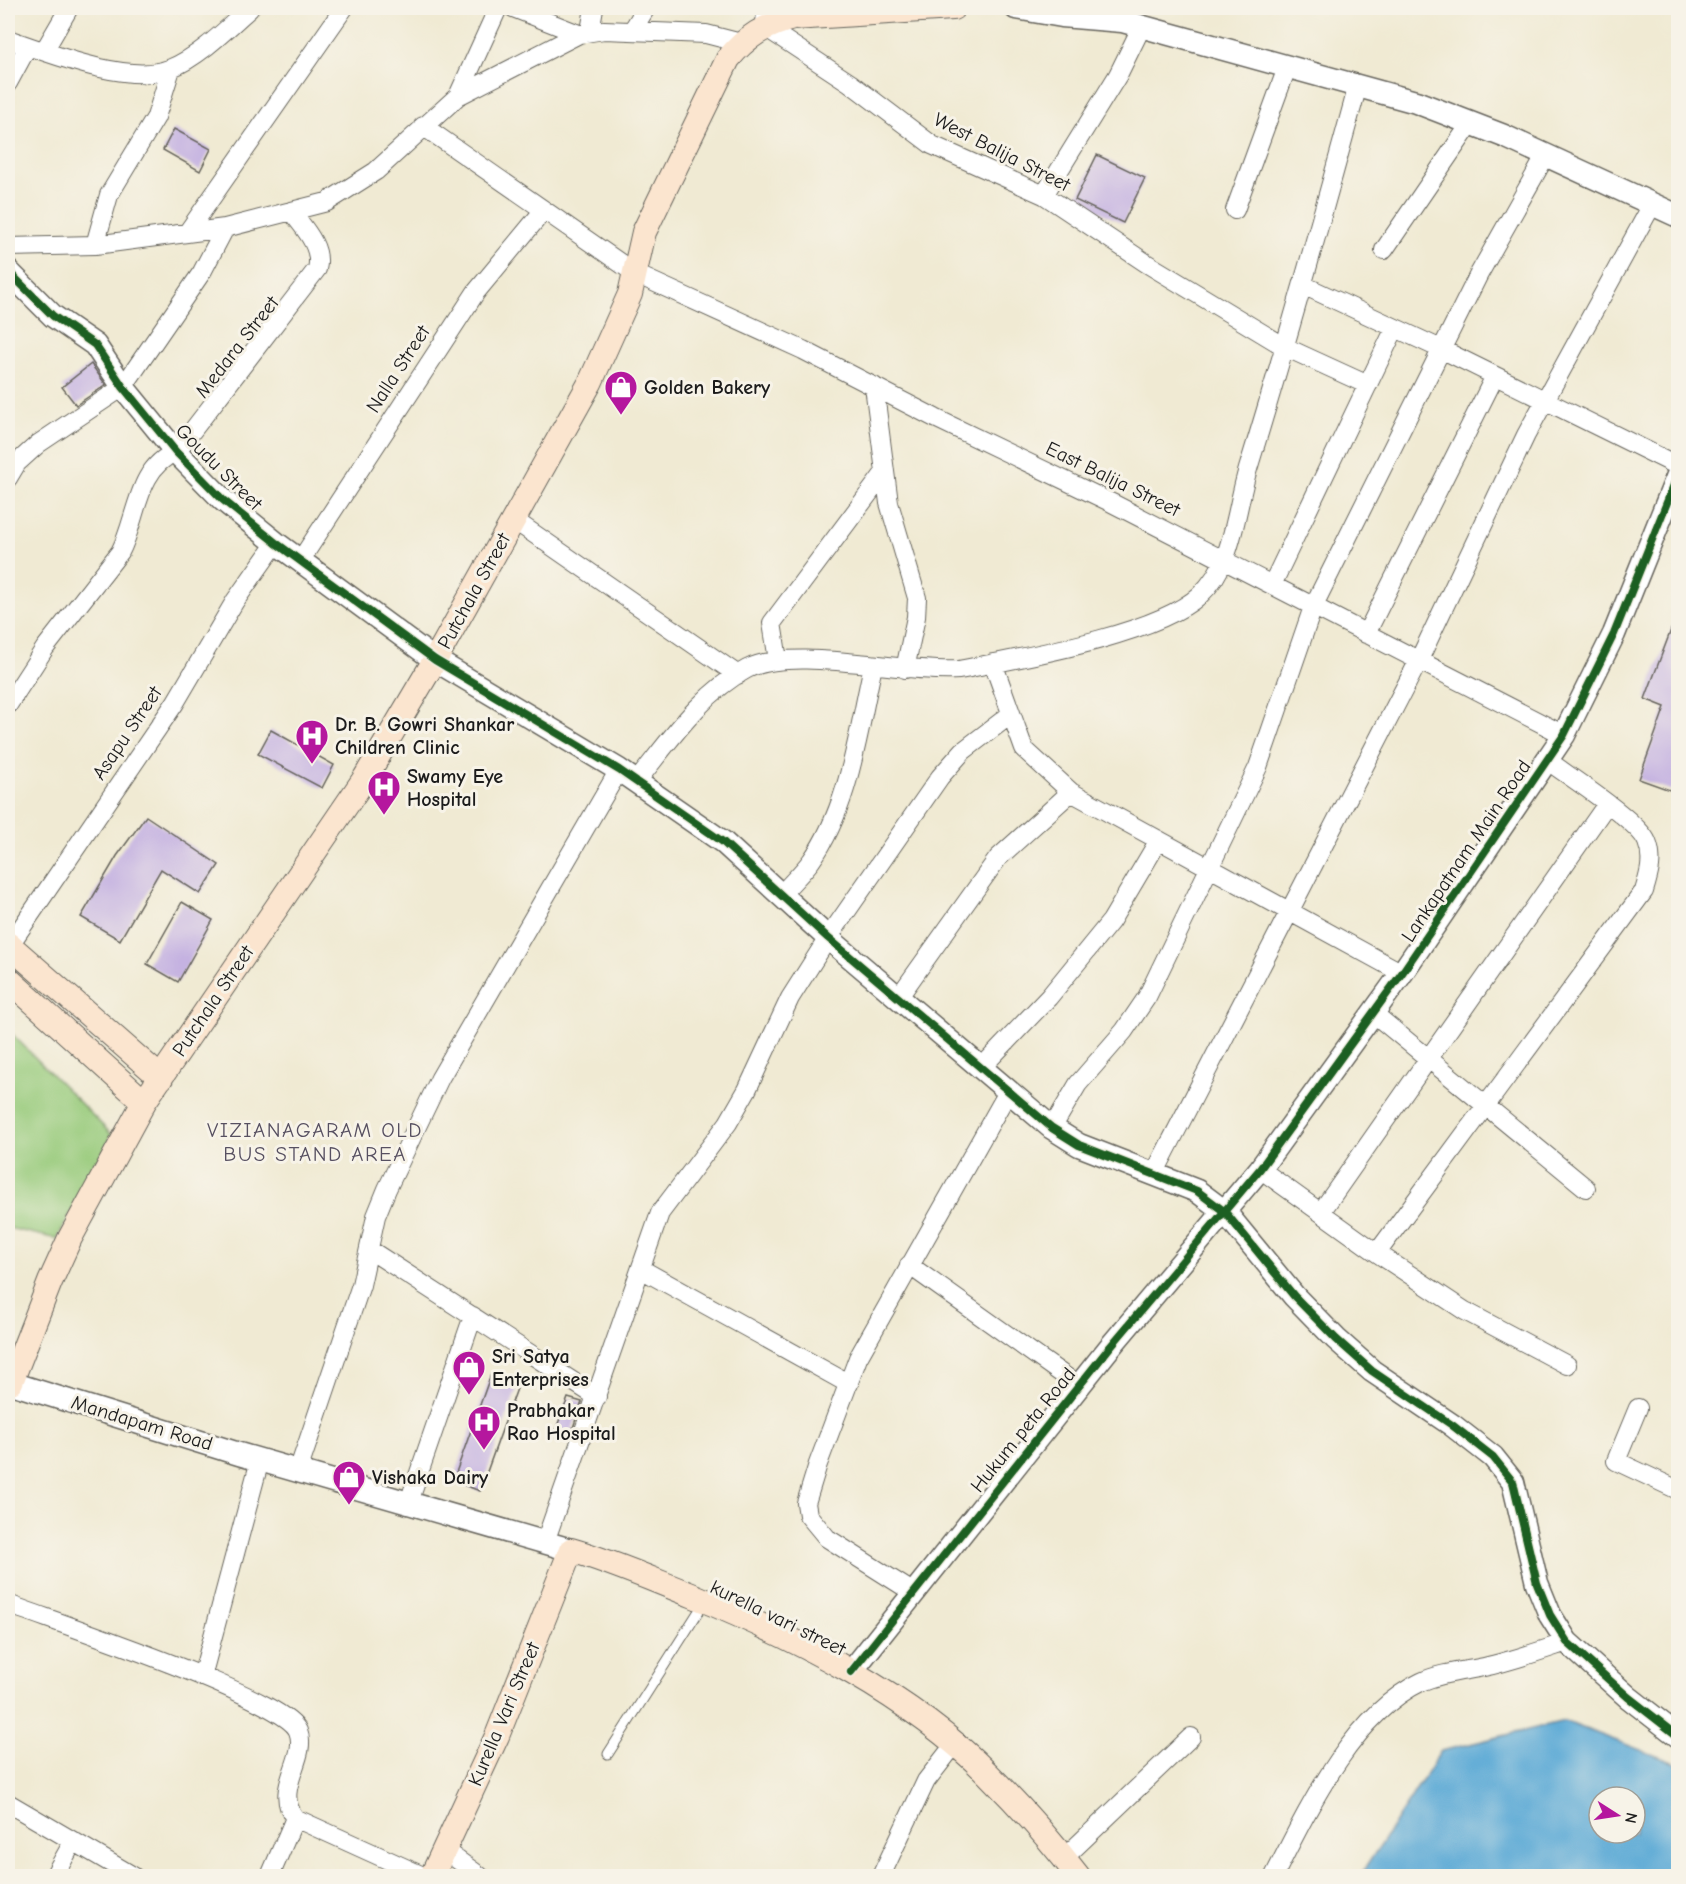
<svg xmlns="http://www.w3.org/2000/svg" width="1686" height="1884" viewBox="0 0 1686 1884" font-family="'Comic Neue',sans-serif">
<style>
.green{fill:#97ca7a;stroke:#5a734b;stroke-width:1.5}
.water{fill:#5daad6;stroke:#3c6379;stroke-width:1.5;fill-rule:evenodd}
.building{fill:#c5b2e1}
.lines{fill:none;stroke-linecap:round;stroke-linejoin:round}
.service-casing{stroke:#66645c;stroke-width:11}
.minor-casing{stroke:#66645c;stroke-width:20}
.tertiary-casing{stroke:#66645c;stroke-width:25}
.secondary-casing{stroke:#66645c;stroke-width:26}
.service{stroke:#fff;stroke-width:9}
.minor{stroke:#fff;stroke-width:18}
.tertiary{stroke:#fff;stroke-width:22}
.secondary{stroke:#fbe5cf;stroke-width:24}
.cycleway-casing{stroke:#f7f3e8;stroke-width:11}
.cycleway{stroke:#1b5e20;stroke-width:8}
.labels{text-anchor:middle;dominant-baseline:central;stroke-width:6;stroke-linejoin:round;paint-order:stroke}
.street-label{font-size:20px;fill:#1c1c1c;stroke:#f7f3e8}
.poi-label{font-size:20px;font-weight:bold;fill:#1c1c1c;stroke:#f7f3e8;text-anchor:start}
.neighbourhood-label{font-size:21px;letter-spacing:1.5px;fill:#575061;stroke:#f7f3e8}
</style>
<rect width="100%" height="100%" fill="#f7f3e8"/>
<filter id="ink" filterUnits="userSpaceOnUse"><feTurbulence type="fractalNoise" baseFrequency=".0167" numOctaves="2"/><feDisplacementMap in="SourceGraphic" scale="12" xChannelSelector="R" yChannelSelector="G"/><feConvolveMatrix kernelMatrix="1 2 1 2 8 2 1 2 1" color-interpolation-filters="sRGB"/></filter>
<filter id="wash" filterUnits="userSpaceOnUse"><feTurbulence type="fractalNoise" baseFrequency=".008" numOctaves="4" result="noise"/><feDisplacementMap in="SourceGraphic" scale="24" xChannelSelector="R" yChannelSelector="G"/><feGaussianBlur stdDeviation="1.35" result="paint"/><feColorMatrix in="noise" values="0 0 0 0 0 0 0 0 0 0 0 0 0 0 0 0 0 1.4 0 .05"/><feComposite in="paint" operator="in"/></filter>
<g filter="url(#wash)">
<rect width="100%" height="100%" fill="#f0ead3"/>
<!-- green -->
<path class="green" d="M8,1030L112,1135L57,1239L8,1228Z"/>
<!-- water -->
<path class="water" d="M1564,1721L1678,1764V1876H1360L1441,1751ZM1599,1797H1635V1833H1599Z"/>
<g id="blocks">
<!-- building -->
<path class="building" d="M174,129L211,149L200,171L163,150Z
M1097,155L1145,178L1123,223L1075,200Z
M91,364L106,385L76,405L62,387Z
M1677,614H1678V793L1639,779L1665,707L1645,699Z
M271,730L334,765L322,788L258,754Z
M146,816L219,865L200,894L161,869L120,940L81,917L117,856Z
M182,902L213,920L178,982L147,964Z
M491,1374L519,1383L480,1491L453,1481Z
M568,1398L582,1402L569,1439L554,1434Z"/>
</g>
</g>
<g filter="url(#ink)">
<use href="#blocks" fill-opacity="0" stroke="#66645c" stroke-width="1.5"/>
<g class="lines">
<!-- service casing -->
<g class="service-casing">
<path id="service" d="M608,1754L704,1603"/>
</g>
<!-- minor casing -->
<g class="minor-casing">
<path id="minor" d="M513,8L579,34
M766,8L765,27L850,83L932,145L1044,195L1146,263L1285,347L1368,385
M590,31L594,8
M632,31L646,8
M8,39C49,53 128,85 169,69C198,58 228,28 250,8
M44,51L69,8
M8,83L28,46
M458,96L498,8
M423,126L636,274L803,350L935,418L1112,503L1564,735
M1044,195L1118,75L1142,26
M1235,210L1288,65
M187,233L344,8
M95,245L109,195L156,117L171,69
M8,247L95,245L225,228L327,202L376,171L458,96L579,34L604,30L706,34L741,43
M1384,250L1471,123
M1303,285L1443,350L1678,466
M874,386L889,503L917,598L916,617L905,669
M8,478L17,463L38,444L123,387L202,272L225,228
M514,520L738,675
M300,561L476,292L544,210
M1272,585L1395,328
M1366,634L1495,376
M778,660L772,623L885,472
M993,663L1024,749L1071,792L1402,973
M8,705L45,648L120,552C138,518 136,468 176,452L317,269C323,247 303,227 291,211
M636,782C668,743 701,693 747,669C793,645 904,674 959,670C1020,658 1157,635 1200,595C1234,564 1235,511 1248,469C1287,342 1323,214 1358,85
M780,896C790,884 802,873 811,861C850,806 858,731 873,666
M9,946L175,703L235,601L276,543
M898,998L998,858L1071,792
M1373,1013L1586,1188
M980,1069L1049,997L1111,921L1159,840
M1052,1128L1078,1084L1124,1031L1147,997L1258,767L1313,607L1479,274L1546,155
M1260,1169L1377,1253L1465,1311L1567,1365
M1155,1172L1418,662L1526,435L1653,203
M1321,1212L1607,804
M370,1250L597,1397
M1377,1253L1644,891C1649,875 1654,859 1647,842C1639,821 1568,776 1547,760
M909,1265L1079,1386
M641,1269L849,1384
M1638,1408L1616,1461L1678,1490
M298,1471L361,1285L376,1216L387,1189L440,1078L619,770
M409,1502L473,1316
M545,1542L660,1213L728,1123L747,1090L790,998L828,938L940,777L963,751L1010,715
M914,1593L827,1538L808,1515L806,1503L818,1464L858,1358L1008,1092
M8,1604C52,1621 284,1697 298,1731C309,1758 272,1789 295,1818L423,1876
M202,1677L260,1460
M8,1803L133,1876
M444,1850L480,1876
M1068,1869L1064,1858L1191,1737
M54,1876L73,1842
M270,1876L295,1818
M881,1876L926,1781L954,1745
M1274,1876C1307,1811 1352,1715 1421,1682C1440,1673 1464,1671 1484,1667C1512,1661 1540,1651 1567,1642"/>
</g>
<!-- tertiary casing -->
<g class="tertiary-casing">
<path id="tertiary" d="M1016,8L1062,16L1122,21L1416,102L1504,136L1678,216
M8,271L53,316L95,345L123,387L176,452L223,500L276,543L435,660L619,770L723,842L828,938L1052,1128L1079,1145L1197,1191L1225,1212L1294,1296L1336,1339L1372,1371L1452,1425L1493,1457L1513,1482L1537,1583L1550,1615L1567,1642L1628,1697L1678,1736
M8,1382L239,1454L571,1550
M851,1672L1110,1347L1260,1169L1402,973L1564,735L1614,634L1678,475"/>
</g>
<!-- secondary casing -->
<g class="secondary-casing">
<path id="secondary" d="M8,944L161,1078
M8,979L144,1102
M11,1382L50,1282L70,1238L144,1102L365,778L435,660L590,383L630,294L644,232L728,59C746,37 765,25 793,18L953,8
M432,1876L497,1736L571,1550C613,1562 653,1580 694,1596C796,1638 910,1695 988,1774C1020,1806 1051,1841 1078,1876"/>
</g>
<!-- service -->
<use href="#service" class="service"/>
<!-- minor -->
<use href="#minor" class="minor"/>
<!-- tertiary -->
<use href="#tertiary" class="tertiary"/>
<!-- secondary -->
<use href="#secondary" class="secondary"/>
<!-- cycleway casing -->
<g class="cycleway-casing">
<path id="cycleway" d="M8,271L53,316L95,345L123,387L176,452L223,500L276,543L435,660L619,770L723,842L828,938L1052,1128L1079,1145L1197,1191L1225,1212L1294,1296L1336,1339L1372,1371L1452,1425L1493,1457L1513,1482L1537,1583L1550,1615L1567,1642L1628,1697L1678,1736
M851,1672L1110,1347L1260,1169L1402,973L1564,735L1614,634L1678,475"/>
</g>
<!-- cycleway -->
<use href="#cycleway" class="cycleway"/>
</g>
</g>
<!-- icons -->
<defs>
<g id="shop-pin" transform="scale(1.725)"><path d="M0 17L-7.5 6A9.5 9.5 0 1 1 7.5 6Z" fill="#b5179e" stroke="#f7f3e8"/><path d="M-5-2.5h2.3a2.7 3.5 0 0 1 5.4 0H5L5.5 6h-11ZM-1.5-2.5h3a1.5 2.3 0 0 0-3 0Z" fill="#fff"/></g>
<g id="hospital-pin" transform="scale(1.725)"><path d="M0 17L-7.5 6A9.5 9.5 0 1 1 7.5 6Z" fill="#b5179e" stroke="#f7f3e8"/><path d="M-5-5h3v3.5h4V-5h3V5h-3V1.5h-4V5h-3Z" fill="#fff"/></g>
</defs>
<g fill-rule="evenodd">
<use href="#shop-pin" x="621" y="387"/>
<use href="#hospital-pin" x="312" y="736"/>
<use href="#hospital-pin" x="384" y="787"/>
<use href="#shop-pin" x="469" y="1367"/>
<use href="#hospital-pin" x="484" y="1422"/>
<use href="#shop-pin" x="349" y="1477"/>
</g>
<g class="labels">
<!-- street labels -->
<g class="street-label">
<text transform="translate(1002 152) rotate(27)">West Balija Street</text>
<text transform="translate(237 347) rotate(-52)">Medara Street</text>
<text transform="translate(398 369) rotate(-57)">Nalla Street</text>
<text transform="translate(219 467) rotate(45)">Goudu Street</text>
<text transform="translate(1113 479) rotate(26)">East Balija Street</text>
<text transform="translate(474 591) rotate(-61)">Putchala Street</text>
<text transform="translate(127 733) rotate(-56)">Asapu Street</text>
<text transform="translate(1466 851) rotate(-56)">Lankapatnam Main Road</text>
<text transform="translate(213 1001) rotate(-56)">Putchala Street</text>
<text transform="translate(142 1423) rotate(17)">Mandapam Road</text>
<text transform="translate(1023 1430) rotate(-51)">Hukum peta Road</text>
<text transform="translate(778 1618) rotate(26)">kurella vari street</text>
<text transform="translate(504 1714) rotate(-67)">Kurella Vari Street</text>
</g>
<!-- poi labels -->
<g class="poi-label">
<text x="644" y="387">Golden Bakery</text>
<text x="335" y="724">Dr. B. Gowri Shankar<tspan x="335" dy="23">Children Clinic</tspan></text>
<text x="407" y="776">Swamy Eye<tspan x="407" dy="23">Hospital</tspan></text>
<text x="492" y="1356">Sri Satya<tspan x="492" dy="23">Enterprises</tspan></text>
<text x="507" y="1410">Prabhakar<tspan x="507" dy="23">Rao Hospital</tspan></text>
<text x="372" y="1477">Vishaka Dairy</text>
</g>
<!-- neighbourhood labels -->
<g class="neighbourhood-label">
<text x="315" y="1130">VIZIANAGARAM OLD<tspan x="315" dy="24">BUS STAND AREA</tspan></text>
</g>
</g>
<!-- margin -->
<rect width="1686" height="1884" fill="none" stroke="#f7f3e8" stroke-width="30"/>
<!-- north arrow -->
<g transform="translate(1617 1815) rotate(102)"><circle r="28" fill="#f7f3e8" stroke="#9f9d96" stroke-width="1.5"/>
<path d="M0-4.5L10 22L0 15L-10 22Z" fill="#b5179e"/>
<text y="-9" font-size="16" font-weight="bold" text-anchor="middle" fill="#1c1c1c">N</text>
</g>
</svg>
